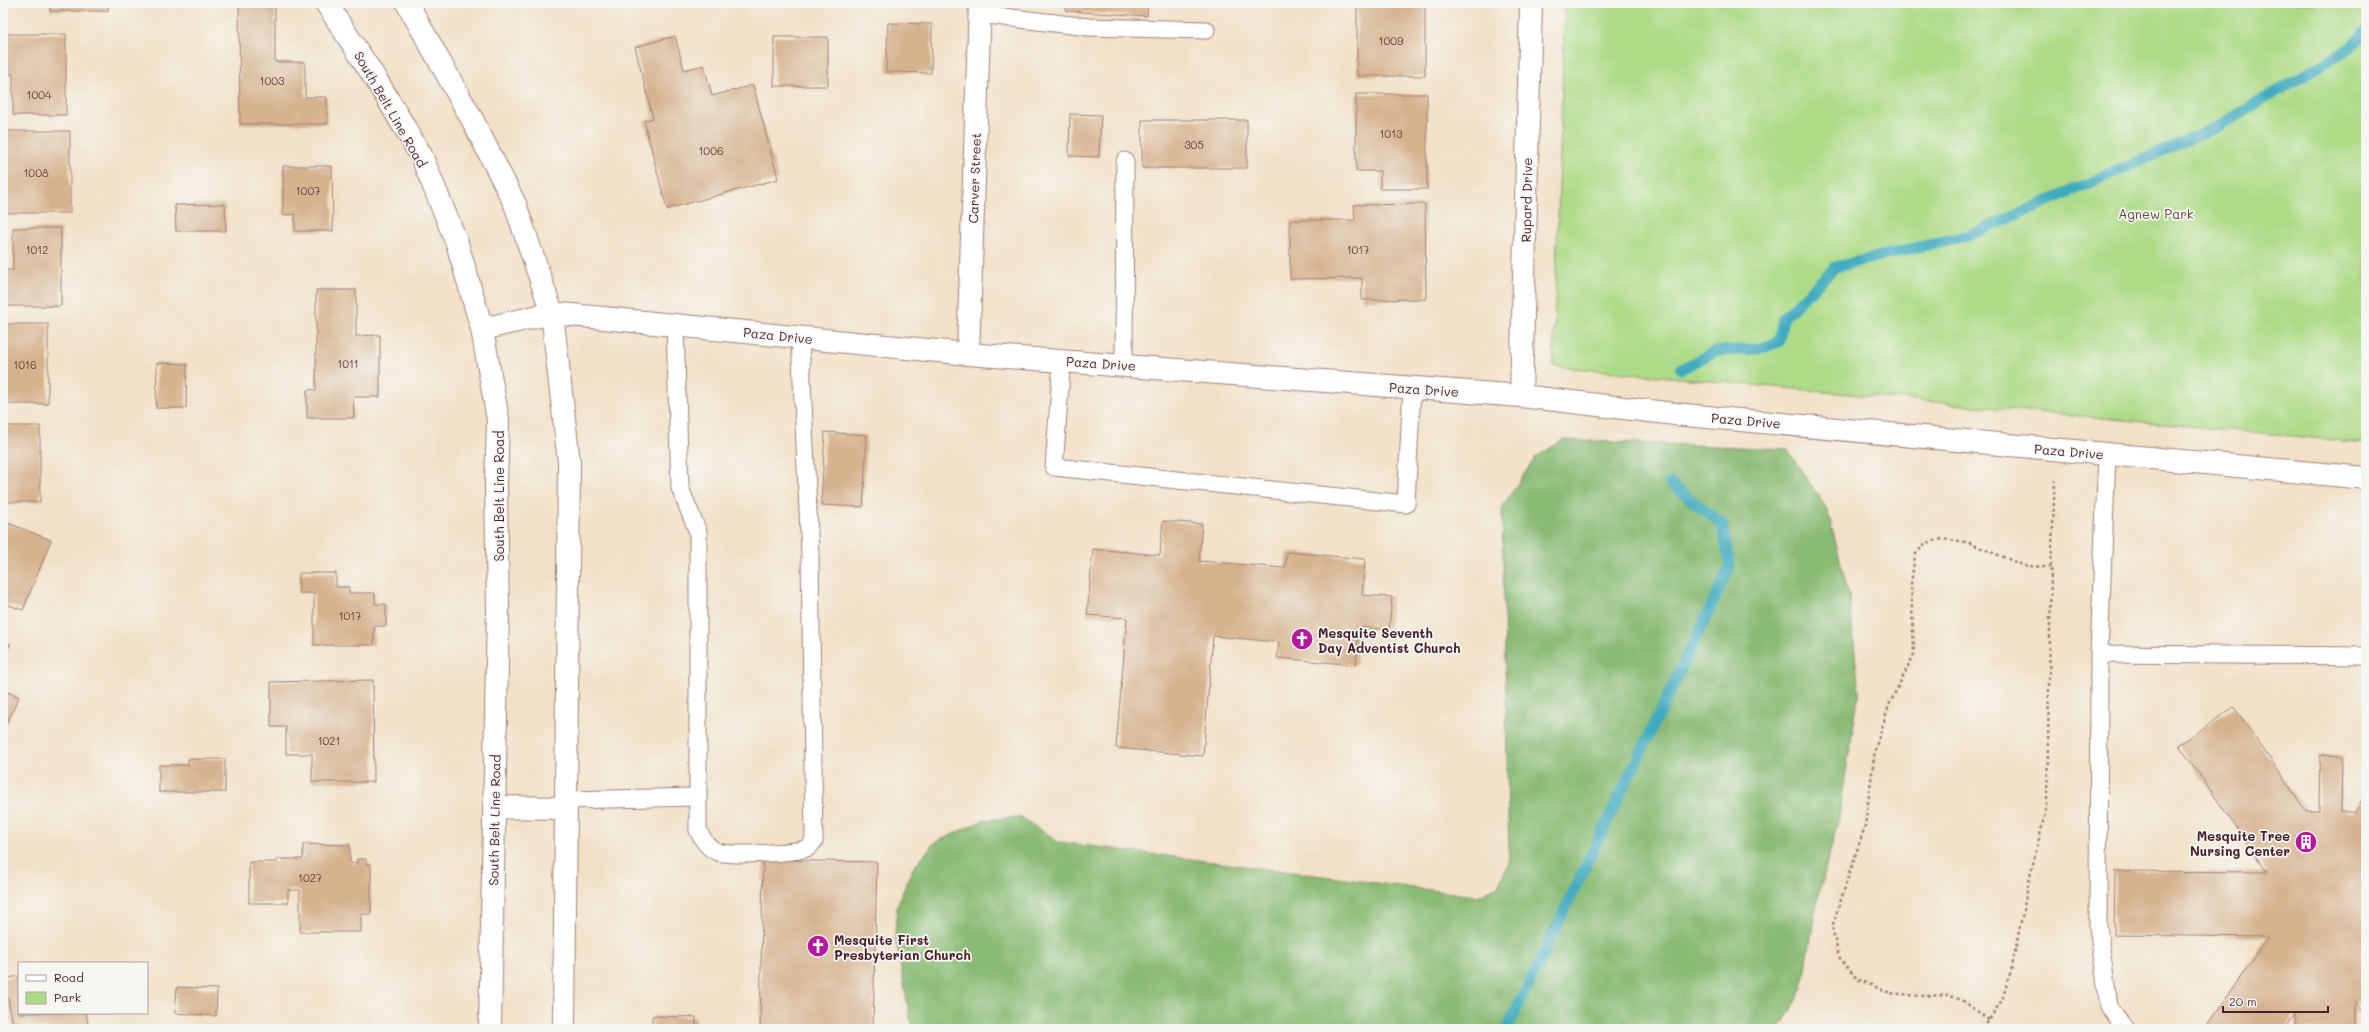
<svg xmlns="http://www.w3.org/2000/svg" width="2369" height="1032" viewBox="0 0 2369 1032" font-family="Mali,sans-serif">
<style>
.green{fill:#aedb87;stroke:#7c7d59}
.forest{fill:#8abb74;stroke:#6a6d50}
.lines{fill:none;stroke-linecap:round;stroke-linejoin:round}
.stream{stroke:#40abbf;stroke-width:11}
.building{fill:#d6b28e}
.lane-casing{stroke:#9e8079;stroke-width:19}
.street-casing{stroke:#9e8079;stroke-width:24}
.secondary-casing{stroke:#9e8079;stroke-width:24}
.primary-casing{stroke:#9e8079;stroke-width:24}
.path{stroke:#9e8079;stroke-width:2.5;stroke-dasharray:3 3;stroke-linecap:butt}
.lane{stroke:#fff;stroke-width:17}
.street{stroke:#fff;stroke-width:22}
.secondary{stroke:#fff;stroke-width:22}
.primary{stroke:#fff;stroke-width:22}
.labels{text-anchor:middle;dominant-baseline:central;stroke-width:3.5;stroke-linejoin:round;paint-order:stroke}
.number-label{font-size:11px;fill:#6d4444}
.street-label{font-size:13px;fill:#4a1f2b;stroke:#f6f6f2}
.park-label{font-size:13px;fill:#634e42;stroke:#f6f6f2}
.poi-label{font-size:13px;font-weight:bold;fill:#4a1f2b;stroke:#f6f6f2;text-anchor:start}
</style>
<rect width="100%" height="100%" fill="#f6f6f2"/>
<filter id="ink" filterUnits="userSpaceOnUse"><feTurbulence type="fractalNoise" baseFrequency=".025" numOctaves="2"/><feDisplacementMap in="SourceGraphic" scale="8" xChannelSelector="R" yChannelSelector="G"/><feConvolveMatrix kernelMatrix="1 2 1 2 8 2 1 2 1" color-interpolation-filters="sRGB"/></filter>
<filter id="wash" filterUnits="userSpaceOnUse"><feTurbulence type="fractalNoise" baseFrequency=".012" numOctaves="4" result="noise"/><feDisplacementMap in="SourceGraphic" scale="16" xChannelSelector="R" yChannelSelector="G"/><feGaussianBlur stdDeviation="0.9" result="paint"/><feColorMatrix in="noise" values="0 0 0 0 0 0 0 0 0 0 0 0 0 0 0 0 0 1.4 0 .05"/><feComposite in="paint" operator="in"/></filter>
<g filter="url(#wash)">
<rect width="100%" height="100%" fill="#f2e1c7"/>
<!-- green -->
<path class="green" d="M1565,3H2366V443L1553,366Z"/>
<!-- forest -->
<path class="forest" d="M1563,440L1787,449L1827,509L1849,595L1859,692L1839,816L1815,911L1803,988L1779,1029H912L895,935L897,906L913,868L934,843L984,820L1021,817L1058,842L1477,896L1498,886L1509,863L1502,507L1535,458Z"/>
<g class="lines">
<!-- stream -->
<path class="stream" d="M1681,369L1716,351L1758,349L1779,342L1783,318L1835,267L1973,234L2215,128L2350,48L2366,31
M1507,1029L1730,567L1722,524L1670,483"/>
</g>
<g id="blocks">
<!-- building -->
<path class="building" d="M50,3H108V11H50Z
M239,3H275V62H305V97H327V124H240Z
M1067,3H1148L1147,16L1066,11Z
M1357,3H1425V76H1357Z
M888,23L932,24L931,73L886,72Z
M3,34H66V115H13V74H3Z
M675,36L684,70L704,65L712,96L753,85L778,179L667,209L644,121L653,118L635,47Z
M774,37H828V86H774Z
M1356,94H1427V189H1380V171H1356Z
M1070,114L1101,115L1099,157L1069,156Z
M1142,120H1247V168H1142Z
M3,131H70V213H3Z
M283,166H332L333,231H295V214L283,215Z
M225,204L226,231H176L175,205Z
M1425,204L1426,299L1362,300V278L1290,279V220H1355L1354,205Z
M13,228H61V306H3V270H13Z
M316,290H356V336L380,335V397H353L354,418H307V390H316Z
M3,324H48V404H3Z
M157,363L187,364L186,408H156Z
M3,426H40V502H3Z
M825,432L867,435L863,507L821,505Z
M3,521L51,540L23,610L3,603Z
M1163,521L1202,524L1199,561L1285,568L1287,552L1365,559L1362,595L1392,597L1389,630L1359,627L1356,665L1277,658L1279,642L1213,636L1203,756L1116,748L1127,618L1087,615L1093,549L1160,555Z
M299,573H336V587H349V593H375V604H386V626H374V645H314V593H299Z
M3,641L10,644L3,658Z
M373,680L374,782H312V754H286V727H271V682Z
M3,690L19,697L3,731Z
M2234,707L2306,811H2319L2320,755L2342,756L2341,812H2354L2366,795V1016L2355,1000V1029H2296V1013L2285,1029H2205L2268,937L2114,935L2115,871L2267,872L2179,745Z
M188,759H225V792H159V765H188Z
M303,844L350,845V863H357V859H366V864H371V914H361V932H300V890H288V903H249V862H277V859H303Z
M763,860L877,862L873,1029H760Z
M19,976V1013H86L89,1029H14L4,979Z
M177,987L217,989L216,1016L175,1013Z
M652,1016L696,1017V1029H652Z"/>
</g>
</g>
<g filter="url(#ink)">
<use href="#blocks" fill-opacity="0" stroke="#9e8079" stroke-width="1"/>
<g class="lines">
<!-- lane casing -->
<g class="lane-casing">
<path id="lane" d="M979,14L1088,27L1206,30
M675,325L680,488L698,532V830C702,839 708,849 718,852C729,856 797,853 807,848C810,846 812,843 814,841L810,554L800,337
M1062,360L1054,467L1406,504L1412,388
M1124,365L1125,161
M2107,454L2099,654L2366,656
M2099,654L2098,926L2109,1007L2125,1029
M566,800L698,797"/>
</g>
<!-- street casing -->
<g class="street-casing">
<path id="street" d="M968,354L980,3
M1521,396L1531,3"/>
</g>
<!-- secondary casing -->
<g class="secondary-casing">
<path id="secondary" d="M482,329L552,313L968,354L1521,396L1675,414L2366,478"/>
</g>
<!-- primary casing -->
<g class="primary-casing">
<path id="primary" d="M326,3L377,81L421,155L457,243L482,329L498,420L496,485L498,609L490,1029
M407,3L473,121L515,204L552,313L569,462L564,1029
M494,807L566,808"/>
</g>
<!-- path -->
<path class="path" d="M1989,1020L1962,1000L1947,995L1921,996L1890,993L1857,979L1839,957L1832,927L1865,826L1875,750L1889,705L1914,654L1911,584L1915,555L1925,543L1942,539L1967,542L2025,566L2051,567
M1983,1029L2002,1000L2012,967L2029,881L2047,805L2051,567L2055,480"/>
<!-- lane -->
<use href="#lane" class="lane"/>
<!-- street -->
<use href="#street" class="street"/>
<!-- secondary -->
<use href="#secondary" class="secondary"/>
<!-- primary -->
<use href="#primary" class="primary"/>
</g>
</g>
<!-- icons -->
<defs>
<g id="church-disc" transform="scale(1.15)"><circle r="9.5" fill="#b5179e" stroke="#f6f6f2"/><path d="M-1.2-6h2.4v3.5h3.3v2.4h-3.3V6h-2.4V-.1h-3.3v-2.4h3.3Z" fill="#fff"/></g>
<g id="building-disc" transform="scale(1.15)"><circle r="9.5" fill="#b5179e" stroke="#f6f6f2"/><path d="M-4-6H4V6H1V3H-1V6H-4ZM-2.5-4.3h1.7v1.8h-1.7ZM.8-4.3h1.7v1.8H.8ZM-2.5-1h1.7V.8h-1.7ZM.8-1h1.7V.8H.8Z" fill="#fff"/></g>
</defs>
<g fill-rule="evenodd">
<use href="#church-disc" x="1302" y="639"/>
<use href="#building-disc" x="2306" y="842"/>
<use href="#church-disc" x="818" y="946"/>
</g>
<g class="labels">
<!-- number labels -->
<g class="number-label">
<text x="1391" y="40">1009</text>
<text x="272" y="80">1003</text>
<text x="39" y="94">1004</text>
<text x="1391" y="133">1013</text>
<text x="1194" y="144">305</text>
<text x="711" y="150">1006</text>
<text x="36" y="172">1008</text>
<text x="308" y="190">1007</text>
<text x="37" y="249">1012</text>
<text x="1358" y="249">1017</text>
<text x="348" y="363">1011</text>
<text x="25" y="364">1016</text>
<text x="350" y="615">1017</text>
<text x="329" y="740">1021</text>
<text x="310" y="877">1027</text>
</g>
<!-- street labels -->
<g class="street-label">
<text transform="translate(391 109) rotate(60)">South Belt Line Road</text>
<text transform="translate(974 178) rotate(-88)">Carver Street</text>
<text transform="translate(1526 200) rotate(-89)">Rupard Drive</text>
<text transform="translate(778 335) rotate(6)">Paza Drive</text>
<text transform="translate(1101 363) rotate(4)">Paza Drive</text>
<text transform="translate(1424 389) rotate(4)">Paza Drive</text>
<text transform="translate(1746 420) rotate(5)">Paza Drive</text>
<text transform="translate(2069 451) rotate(5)">Paza Drive</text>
<text transform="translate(498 496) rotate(-90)">South Belt Line Road</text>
<text transform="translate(494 820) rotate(-89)">South Belt Line Road</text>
</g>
<!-- park labels -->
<g class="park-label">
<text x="2156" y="213">Agnew Park</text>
</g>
<!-- poi labels -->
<g class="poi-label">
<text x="1318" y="632">Mesquite Seventh<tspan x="1318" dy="15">Day Adventist Church</tspan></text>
<text x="2290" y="835" text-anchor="end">Mesquite Tree<tspan x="2290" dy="15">Nursing Center</tspan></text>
<text x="834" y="939">Mesquite First<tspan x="834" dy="15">Presbyterian Church</tspan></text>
</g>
</g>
<!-- margin -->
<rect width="2369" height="1032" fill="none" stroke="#f6f6f2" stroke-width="16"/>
<!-- legend -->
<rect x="18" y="962" width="130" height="52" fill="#f6f6f2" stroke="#b1a0a2"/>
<rect x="26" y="975" width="20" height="6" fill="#ffffff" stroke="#b1a0a2"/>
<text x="54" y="982" font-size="12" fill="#4a1f2b">Road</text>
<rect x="26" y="992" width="20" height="12" fill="#aedb87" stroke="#b1a0a2"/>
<text x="54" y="1002" font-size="12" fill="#4a1f2b">Park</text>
<!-- scale -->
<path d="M2223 1006v6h105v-6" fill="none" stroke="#4a1f2b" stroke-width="2"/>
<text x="2229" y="1006" font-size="12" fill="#4a1f2b" stroke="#f6f6f2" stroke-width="3" paint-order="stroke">20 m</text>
</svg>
